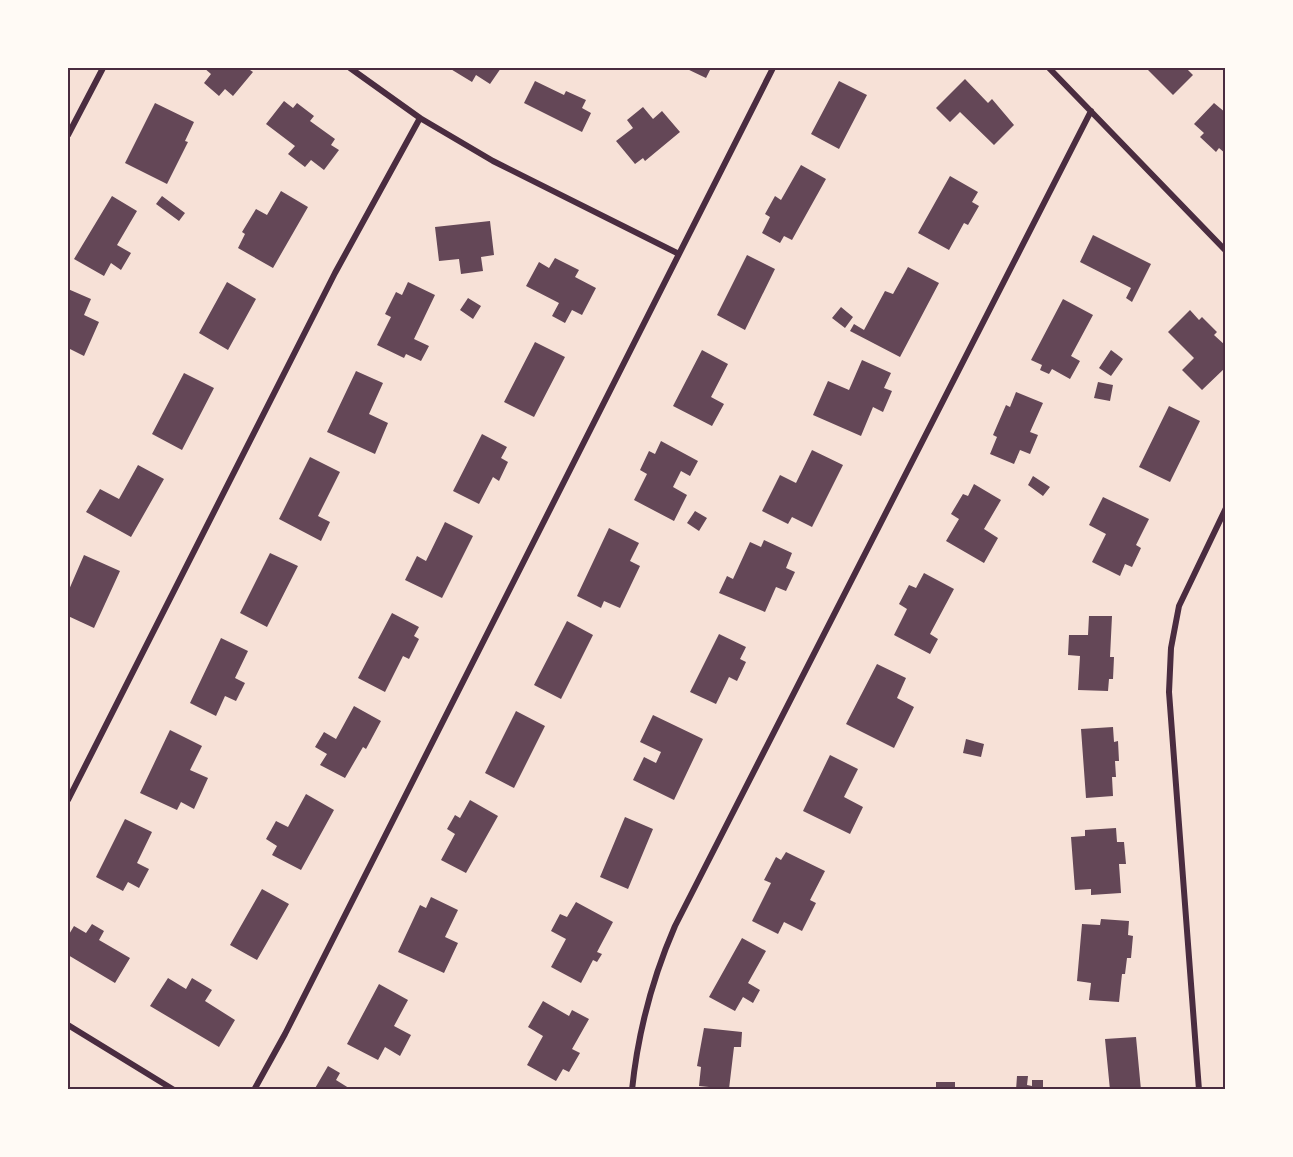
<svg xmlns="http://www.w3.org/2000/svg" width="1293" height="1157" viewBox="0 0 1293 1157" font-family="'Exo 2',sans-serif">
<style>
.building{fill:#644757}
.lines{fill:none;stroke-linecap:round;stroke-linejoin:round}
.minor{stroke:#4a2c40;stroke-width:6}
.neatline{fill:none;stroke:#4a2c40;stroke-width:2}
</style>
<rect width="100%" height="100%" fill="#f7e1d7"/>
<!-- building -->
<path class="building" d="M204,68H247L253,72L233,96L225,89L219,96L204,83L211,74Z
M449,68H501L490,84L476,75L472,82Z
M685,68H711L706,78Z
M1146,68H1186L1193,75L1173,95Z
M965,79L988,103L992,99L1014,125L994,145L960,112L950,122L936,108Z
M535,81L564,95L566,91L586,100L582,108L591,113L582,132L524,103Z
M839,81L867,95L839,149L811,134Z
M284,101L293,108L297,103L314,116L310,121L335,139L331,145L339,150L324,170L311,160L305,167L288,154L295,146L266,124Z
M155,103L194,122L185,141L188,142L167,184L125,163Z
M1214,103L1226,113V154L1219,148L1216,152L1200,137L1204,133L1194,124Z
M643,107L653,119L662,111L680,132L645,161L643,158L635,164L616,141L633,128L627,120Z
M801,165L826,179L792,240L784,236L780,243L762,233L770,217L765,214L775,196L781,200Z
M950,176L978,192L972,202L979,206L968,225L964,223L949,250L918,233Z
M281,191L308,207L273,268L238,248L245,234L242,232L256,209L267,215Z
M112,196L137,211L117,245L131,253L121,270L111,263L104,276L74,259Z
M162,196L185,213L179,221L156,204Z
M490,221L494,255L481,257L483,271L461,274L459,259L439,261L435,227Z
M1093,235L1151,264L1132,302L1126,298L1131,288L1080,262Z
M747,255L775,269L745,330L717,315Z
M555,258L579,270L575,277L596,288L582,315L572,310L565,323L552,316L559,303L526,286L539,262L549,268Z
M908,267L939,283L900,357L850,331L854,324L864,330L885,291L893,294Z
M227,282L256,299L228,350L199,333Z
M408,282L435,295L414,339L429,346L421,361L406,354L404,358L377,345L391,317L385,314L396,292L402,295Z
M68,289L91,299L84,315L99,322L84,356L68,348Z
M468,298L481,306L473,319L460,310Z
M1063,299L1093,315L1071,356L1080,361L1070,379L1052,369L1049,374L1040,370L1042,365L1031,360Z
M841,307L853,317L845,328L832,318Z
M1190,310L1199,320L1202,317L1217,332L1214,335L1226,346V367L1202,390L1182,370L1194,358L1168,332Z
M535,342L565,357L534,417L504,402Z
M702,350L728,364L711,397L724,404L712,426L673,406Z
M1111,350L1123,359L1111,376L1099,368Z
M862,360L891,373L884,388L892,391L883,412L873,407L861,436L813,415L828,381L849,390Z
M356,371L383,383L369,414L388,423L375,454L327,432Z
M184,373L214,388L182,450L152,434Z
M1098,382L1113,385L1110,401L1094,398Z
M1016,392L1043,403L1030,432L1038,435L1030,454L1020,450L1014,464L990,454L997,437L993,435L1006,405L1010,407Z
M1169,406L1200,421L1170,482L1139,467Z
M482,434L507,447L501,458L508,462L499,481L493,477L479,504L453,491Z
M661,441L698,461L690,476L681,471L673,487L687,495L674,521L634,500L647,474L640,470L649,451L655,454Z
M812,450L843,465L812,527L792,517L788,524L762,511L780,475L796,483Z
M310,457L340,472L318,516L330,522L321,541L279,519Z
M138,465L164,479L131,537L86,512L100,489L119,499Z
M1033,476L1050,487L1043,496L1028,485Z
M974,484L1001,500L984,529L998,538L984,563L946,541L959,519L951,514L963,494L968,496Z
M1103,497L1149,519L1136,545L1141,548L1132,567L1125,564L1120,576L1092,562L1106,534L1089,525Z
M695,511L707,518L699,531L687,523Z
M445,522L473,536L442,598L405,580L417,556L426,561Z
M609,528L639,543L630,561L640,566L620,608L604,601L601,608L577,596Z
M764,540L792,553L786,568L795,572L786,591L776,587L765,612L719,593L727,576L733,579L750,542L761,547Z
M270,553L298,566L267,627L240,613Z
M84,555L120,571L94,628L68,616V592Z
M924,573L954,589L930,634L938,639L930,654L894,635L907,609L899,604L909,585L916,588Z
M392,613L419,627L414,636L419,639L409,659L403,656L385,692L358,678Z
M1089,616H1112L1110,657H1114L1113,679H1109L1108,691L1078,690L1080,656L1068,655L1069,635H1088Z
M567,621L593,635L561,699L534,685Z
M719,634L746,647L740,659L746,662L737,681L729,677L716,704L690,692Z
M221,638L248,651L235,678L245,683L236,701L225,696L216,716L190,703Z
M877,664L906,678L897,698L914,707L894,748L846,724Z
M354,706L381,721L366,749L363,747L345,778L320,765L327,754L315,747L324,732L336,739Z
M516,711L545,726L514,788L485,773Z
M653,715L703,739L674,800L633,780L644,757L656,763L661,752L640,742Z
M1113,727L1114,742L1118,741L1119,761H1115L1116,777H1112L1113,796L1086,798L1081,729Z
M170,730L202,746L190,770L208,778L194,809L181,802L177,810L140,793Z
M966,739L984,744L981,757L963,753Z
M830,755L858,769L844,797L863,807L850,834L803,811Z
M306,794L334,810L301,870L272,855L277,846L266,839L276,821L288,827Z
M470,800L498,816L466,873L441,860L455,834L447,829L455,815L460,818Z
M625,817L653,829L628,889L600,877Z
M125,819L152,832L137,863L149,869L139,888L128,882L123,891L96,877Z
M1116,828L1117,842H1124L1126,864H1119L1121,893L1091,895V889L1075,890L1071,837L1085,836V830Z
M786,852L825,871L810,900L816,903L802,931L784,922L778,934L752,921L771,883L764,880L776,857L781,860Z
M262,889L289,904L257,960L230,945Z
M431,897L458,910L445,937L458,943L444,973L398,952L420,905L426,908Z
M576,902L613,922L597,952L602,954L597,962L593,960L581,983L551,967L566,939L551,931L560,914L567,917Z
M1101,919L1129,921L1128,935L1133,936L1131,958H1127L1125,974H1122L1119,1002L1089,1000L1091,983L1077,981L1082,924L1100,925Z
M92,924L104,931L99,940L130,958L115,983L68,955V936L74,926L86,933Z
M742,938L766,951L748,983L760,990L753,1003L743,997L735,1011L709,997Z
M168,978L186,989L192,978L212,990L205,1001L235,1020L219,1047L150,1006Z
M379,984L408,1000L394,1026L411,1035L400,1056L385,1047L378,1060L347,1044Z
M543,1001L569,1016L572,1010L589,1019L572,1049L580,1053L569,1072L563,1069L556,1081L527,1065L543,1036L528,1027Z
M704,1028L742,1032L741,1047H734L729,1089L699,1086L701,1067L697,1066Z
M1136,1037L1141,1090H1110L1105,1039Z
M328,1066L340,1073L336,1080L352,1090H314Z
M1017,1076H1028L1027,1085L1032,1086V1080H1043V1087L1047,1090H1016Z
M936,1082H955V1090H936Z"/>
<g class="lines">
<!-- minor -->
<path class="minor" d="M350,68L420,118L493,161L679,254
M1049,68L1226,251
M68,135L103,68
M68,800L335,273L420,118
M68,1025L174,1090
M254,1090L285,1034L773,68
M632,1090C638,1031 652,979 675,926L1091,111
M1199,1090L1169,692L1171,648L1179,606L1226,508"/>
</g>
<!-- border -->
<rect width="1293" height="1157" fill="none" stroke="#fffaf5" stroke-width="138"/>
<rect x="69" y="69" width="1155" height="1019" class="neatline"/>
</svg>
